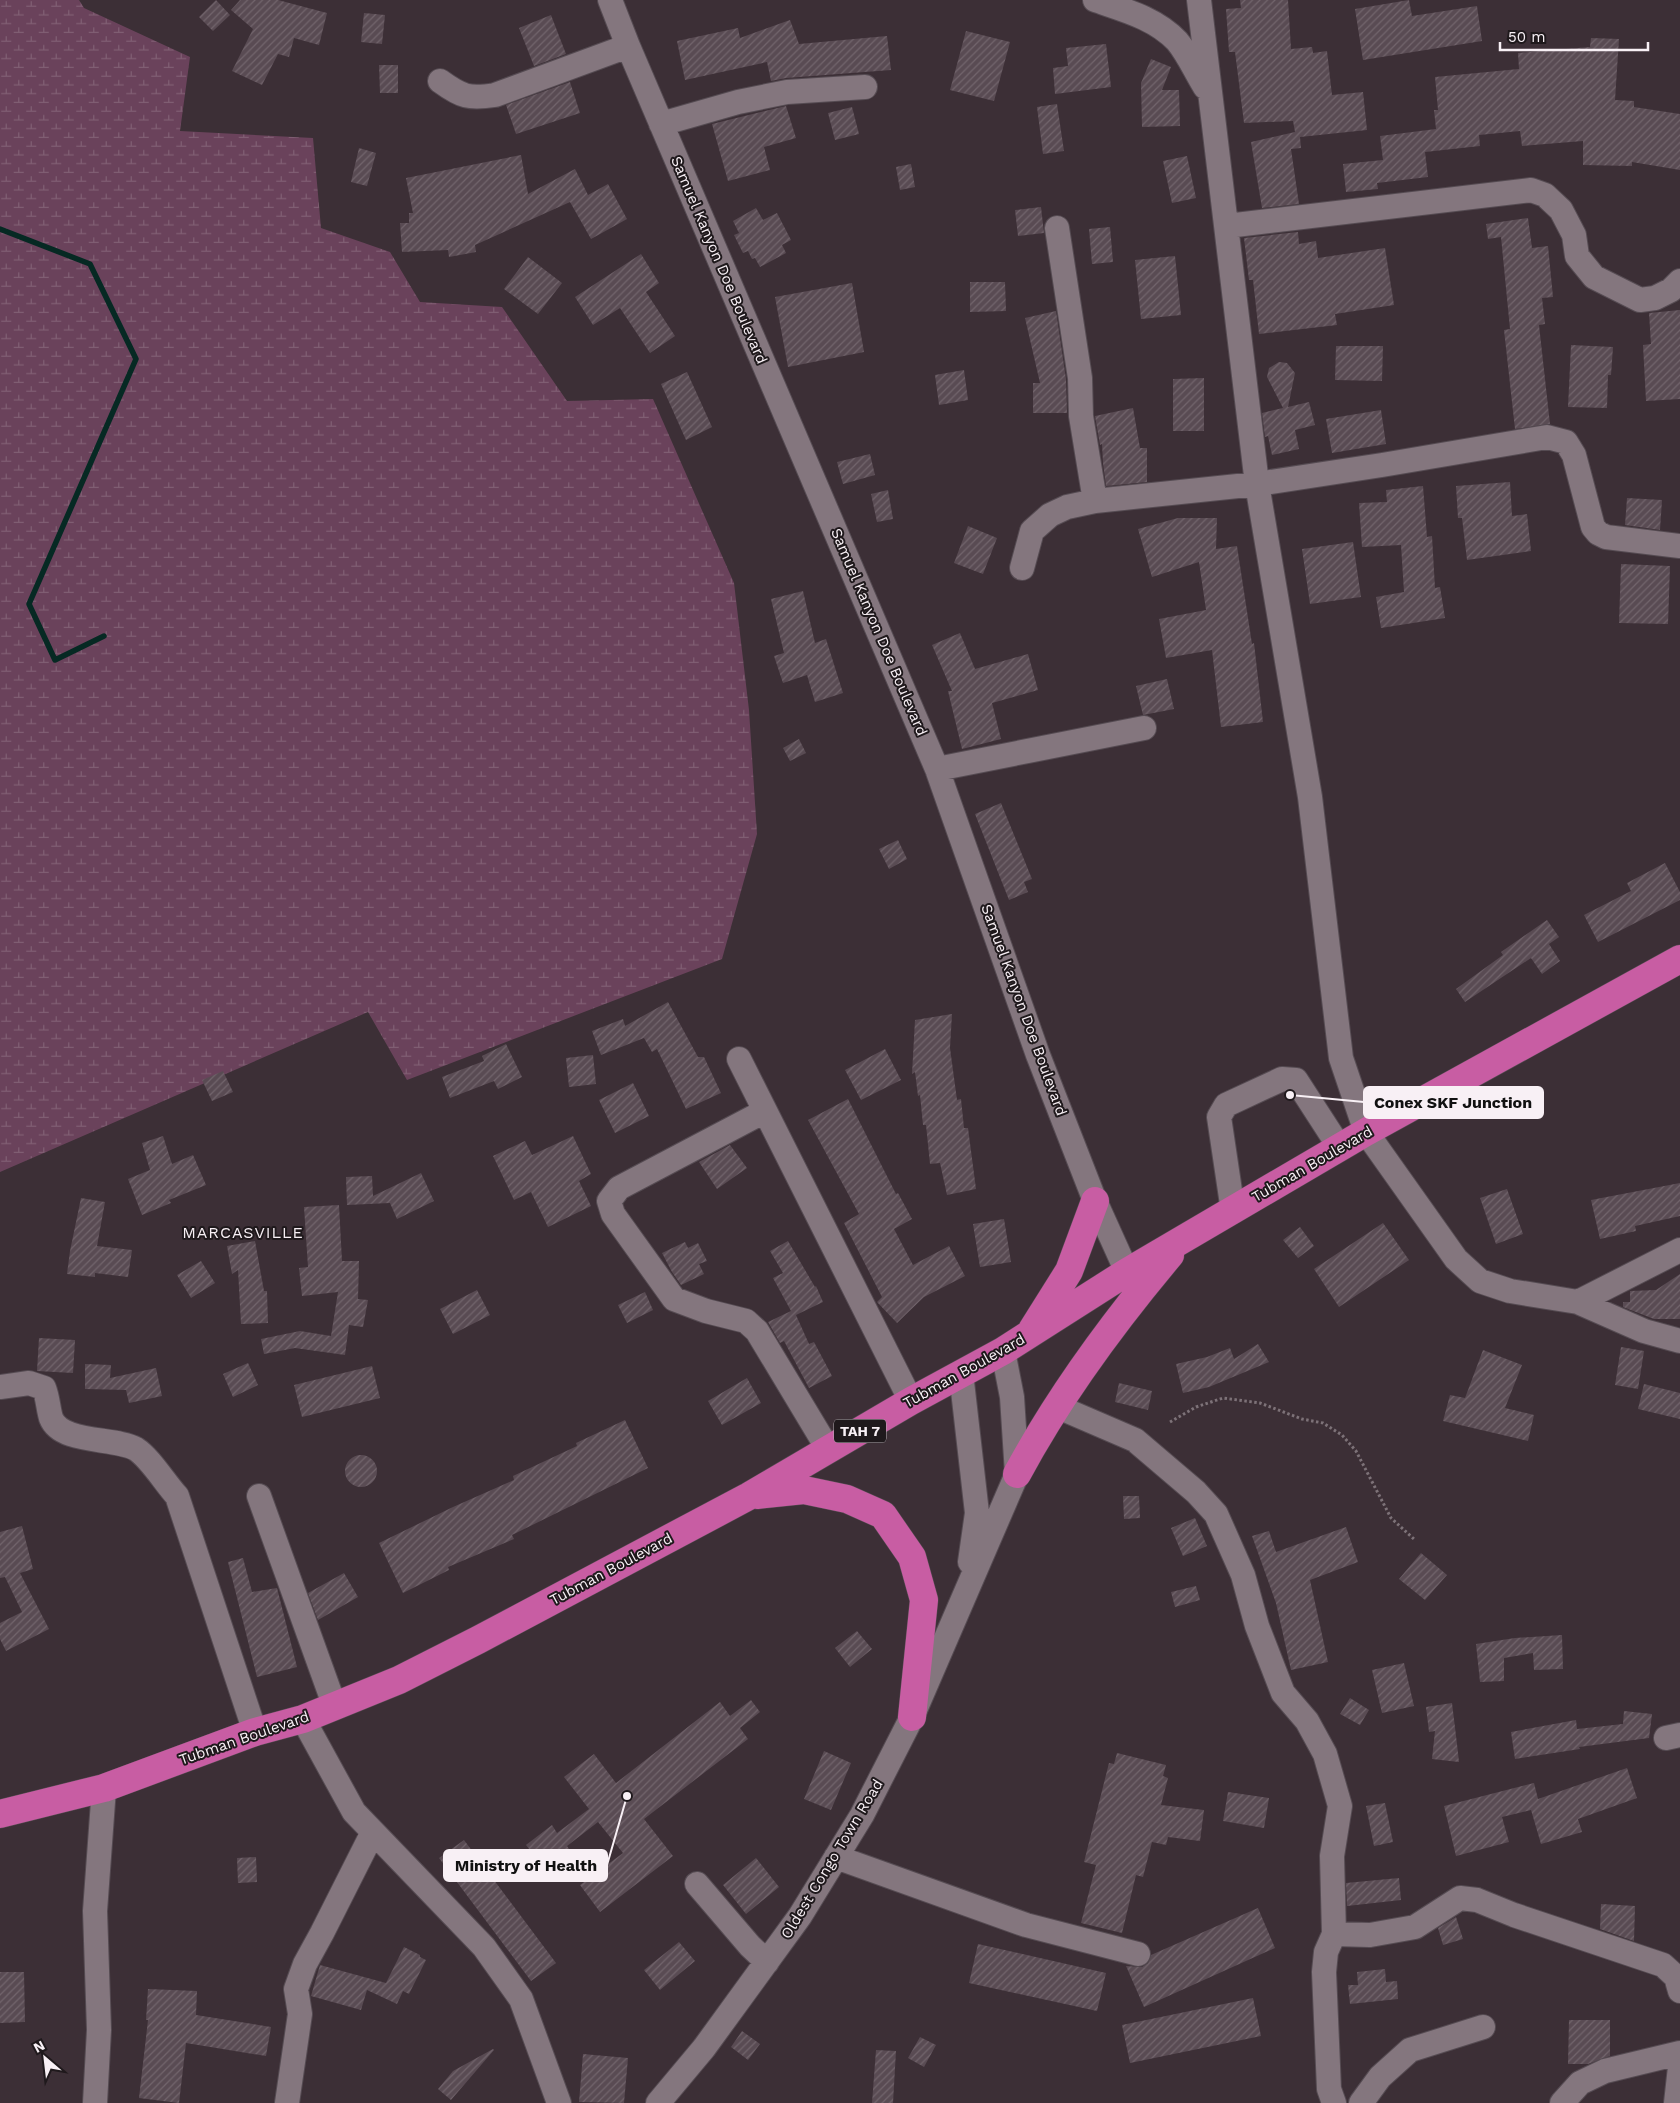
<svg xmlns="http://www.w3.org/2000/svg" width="1680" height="2103" viewBox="0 0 1680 2103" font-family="'Work Sans',sans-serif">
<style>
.wetland{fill:url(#wetland-marsh)}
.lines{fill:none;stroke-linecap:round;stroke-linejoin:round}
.stream{stroke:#062923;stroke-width:5.5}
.building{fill:url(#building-hatch)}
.minor-casing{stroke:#554b52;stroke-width:26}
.highway-casing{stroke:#554b52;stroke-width:29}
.path{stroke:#7d7278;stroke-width:3;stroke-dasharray:2.5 2.5;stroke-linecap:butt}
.minor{stroke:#84767e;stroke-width:24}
.highway{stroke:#c85da3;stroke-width:28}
.labels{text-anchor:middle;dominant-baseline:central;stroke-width:4;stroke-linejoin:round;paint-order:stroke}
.shield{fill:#1f191c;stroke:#b7b0b4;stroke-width:1}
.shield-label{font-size:14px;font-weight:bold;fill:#f8f0f5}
.street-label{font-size:15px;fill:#f8f0f5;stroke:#1f191c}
.neighbourhood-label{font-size:16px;letter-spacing:1px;fill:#f8f0f5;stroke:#1f191c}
.leader{fill:none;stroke:#f8f0f5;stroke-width:2}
.callout-dot{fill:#f8f0f5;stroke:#1f191c;stroke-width:2}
.callout{fill:#f8f0f5;stroke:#f8f0f5;stroke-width:2}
.callout-label{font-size:16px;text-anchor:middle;font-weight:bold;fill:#111}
</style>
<defs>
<pattern id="wetland-marsh" width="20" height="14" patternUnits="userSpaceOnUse" patternTransform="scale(1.25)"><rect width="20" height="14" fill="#6a425b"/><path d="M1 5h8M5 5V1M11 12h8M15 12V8" fill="none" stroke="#805e73"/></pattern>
<pattern id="building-hatch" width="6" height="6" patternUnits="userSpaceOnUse" patternTransform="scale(1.25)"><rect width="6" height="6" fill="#594b53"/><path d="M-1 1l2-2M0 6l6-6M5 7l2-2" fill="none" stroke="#72656c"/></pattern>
</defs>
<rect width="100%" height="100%" fill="#3c2f36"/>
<!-- wetland -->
<path class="wetland" d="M0,0H79L84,8L190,57L180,131L313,138L321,228L390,252L420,302L502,307L567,401L653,399L734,583L749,710L757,834L722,959L407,1080L368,1012L0,1172Z"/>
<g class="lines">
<!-- stream -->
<path class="stream" d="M0,229L90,264L136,359L29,604L55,660L104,636"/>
</g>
<!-- building -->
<path class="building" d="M216,0L230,15L213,31L199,17Z
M240,0H278L327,13L319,45L294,38L289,57L278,54L262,85L232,71L253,29L231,10Z
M1240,0H1288L1291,49L1312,47L1313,53L1327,51L1332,95L1363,92L1367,130L1300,137L1301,148L1291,149L1299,204L1262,208L1251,142L1295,132L1293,121L1244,123L1235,52H1229L1226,9L1241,8Z
M1409,0L1412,16L1477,6L1482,41L1363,60L1355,9Z
M364,13L385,15L382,44L361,42Z
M551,15L566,54L534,66L519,28Z
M790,20L799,44L887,36L891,70L786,78L771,81L767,62L685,80L677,41L738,28L740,38Z
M966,31L1010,42L994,101L950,90Z
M1591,38L1619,39L1615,100L1634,101V107L1680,114V170L1632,162V166L1583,165V141L1522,146L1520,131L1479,135L1480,146L1425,152L1428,177L1377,183L1378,189L1346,192L1343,164L1383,160L1380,136L1436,129L1434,110H1438L1435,77L1519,69L1518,53L1590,47Z
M1106,44L1111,87L1055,94L1053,68L1068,66L1066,48Z
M1151,59L1171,67L1162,90H1179L1180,126L1142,127L1141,83Z
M379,65H398V93H380Z
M570,82L580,113L516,134L506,105Z
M1057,104L1064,151L1043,154L1037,107Z
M786,106L796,138L764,147L770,170L728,181L712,124Z
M852,107L859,134L835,140L828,113Z
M359,148L376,153L367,186L351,182Z
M521,155L528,194L575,169L588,195L608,184L627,219L591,239L570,202L475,245L476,252L449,257L448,250L402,252L400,223H409V213H413L406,178Z
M1187,156L1196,198L1172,203L1163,161Z
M911,164L915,187L900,190L896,167Z
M1041,207L1044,233L1018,236L1015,210Z
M756,208L763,220L777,213L791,240L782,245L786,253L760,267L755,258L752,259L748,251L743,253L734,235L739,233L733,221Z
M1528,218L1532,248L1548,246L1553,297L1542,298L1545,324L1539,325L1550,424L1515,429L1504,330L1510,329L1501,237L1488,239L1486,224Z
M1110,227L1113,262L1092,264L1089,229Z
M1298,232L1299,244L1316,241L1318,258L1385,248L1394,305L1335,314L1337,325L1259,334L1253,280H1249L1244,238Z
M641,254L659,283L646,292L675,336L650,353L620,308L593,325L575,297Z
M1175,256L1181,315L1141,319L1135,260Z
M528,257L562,283L538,314L504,289Z
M970,282H1005L1006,311L970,312Z
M852,283L864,352L788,367L775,297Z
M1680,310V399L1646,401L1643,345L1651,344L1649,313Z
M1056,311L1066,379L1067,413H1033V383H1040L1025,318Z
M1571,345L1613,347L1611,375H1608L1607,408L1568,407Z
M1336,346H1383L1382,381L1335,380Z
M1279,362L1287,363L1295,373L1288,407L1309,402L1315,425L1295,430L1299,449L1272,455L1268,436L1265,437L1262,413L1283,408L1267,377L1269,368Z
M964,370L968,400L939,405L935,375Z
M687,372L712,427L686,440L661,384Z
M1204,378V431H1173V379Z
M1133,408L1140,448H1147V482L1106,486L1103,463L1102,444L1100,445L1095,416Z
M1381,410L1386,444L1332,453L1326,419Z
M870,454L875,475L843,484L837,462Z
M1510,482L1512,516L1527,514L1531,551L1467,560L1462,518H1458L1456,486Z
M1423,486L1427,537L1432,536L1435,588L1440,587L1445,618L1381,628L1376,597L1404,592L1401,545L1362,547L1359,503L1387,502L1386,490Z
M888,490L893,519L877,522L871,494Z
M1627,498L1662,500L1660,530L1625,525Z
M1178,518H1217L1216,549L1237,546L1252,644L1254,643L1263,722L1221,727L1212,650L1166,658L1159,619L1206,610L1199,562L1152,577L1138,529Z
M968,526L997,538L983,574L954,563Z
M1353,542L1361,597L1310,604L1302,549Z
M1621,564L1670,566L1668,624L1619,623Z
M803,591L815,643L826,639L843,693L815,702L807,675L783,683L774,656L784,653L771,599Z
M960,633L975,669L1028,654L1038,690L992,703L1001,739L962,749L948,691H952L932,645Z
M1167,679L1174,709L1143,715L1136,686Z
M799,739L806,753L790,761L783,748Z
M1001,803L1032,879L1024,882L1028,892L1009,900L975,814Z
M898,840L907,859L889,869L879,849Z
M1665,863L1680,892V900L1598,942L1584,915L1631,891L1627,883Z
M1547,920L1559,937L1549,944L1560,961L1542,974L1531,958L1465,1002L1456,989L1503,955L1501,952Z
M668,1002L698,1057H704L721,1093L686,1109L657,1049L652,1052L644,1038L601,1055L592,1031L623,1019L625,1026Z
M952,1014L950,1048L957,1100L961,1099L964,1128H968L976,1189L947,1195L940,1163L930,1164L926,1125H923L920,1095L918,1096L915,1072L912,1074L915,1020Z
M506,1044L522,1077L498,1089L494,1081L450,1098L442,1077L484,1061L482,1056Z
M885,1049L901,1080L861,1100L845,1070Z
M593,1055L596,1084L569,1087L566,1058Z
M223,1071L233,1092L212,1101L202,1080Z
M633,1083L649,1116L615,1133L599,1100Z
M848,1099L896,1194L898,1193L912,1219L894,1229L913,1265L949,1246L965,1276L924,1297L897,1323L877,1302L882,1297L844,1223L859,1214L808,1120Z
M163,1136L172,1164L193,1155L206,1185L169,1200L171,1203L142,1215L128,1179L150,1170L142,1143Z
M573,1136L591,1174L579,1181L591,1206L548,1227L531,1192L514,1200L493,1156L525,1141L532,1155Z
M730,1145L747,1168L717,1189L699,1162Z
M421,1173L434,1201L397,1219L390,1203L347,1205L346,1177L372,1176L373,1196Z
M1680,1183V1216L1635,1226L1636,1231L1600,1239L1591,1200Z
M1507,1189L1523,1234L1496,1244L1480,1198Z
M81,1198L105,1202L97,1246L132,1250L128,1277L95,1273V1277L67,1274L70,1251Z
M339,1205L342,1261H359L358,1299L368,1300L363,1327L349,1325L345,1355L295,1348L264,1354L261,1339L300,1331L331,1336L338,1292L302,1296L299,1268L308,1267L304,1207Z
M1004,1219L1011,1262L980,1267L973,1224Z
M1383,1223L1409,1260L1339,1307L1314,1269Z
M1300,1227L1314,1246L1298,1258L1283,1240Z
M255,1241L264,1291H267L268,1323L241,1324L238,1270L232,1274L227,1246Z
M788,1241L815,1287L816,1286L823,1302L796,1315L809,1344L814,1342L832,1376L809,1388L784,1341L780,1343L768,1322L791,1311L773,1278L783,1273L770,1251Z
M685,1242L688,1248L698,1243L707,1261L699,1264L704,1274L681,1285L672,1272L662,1253Z
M201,1261L215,1283L191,1298L177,1275Z
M1680,1274V1319H1654L1623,1307V1302H1630V1291L1656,1290Z
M477,1290L490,1315L453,1334L440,1309Z
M645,1292L653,1310L627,1323L618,1305Z
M39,1338L75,1340L73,1373L37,1371Z
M1258,1344L1269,1362L1209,1387L1183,1393L1176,1364L1207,1357L1230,1348L1234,1359Z
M1621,1347L1644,1351L1638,1389L1615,1385Z
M1483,1350L1522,1365L1505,1408L1534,1415L1528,1441L1443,1421L1450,1395L1465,1398Z
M248,1363L258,1385L233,1397L223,1374Z
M85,1364L111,1365L110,1378L156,1368L162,1396L129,1403L126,1390L85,1389Z
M372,1366L380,1398L302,1417L294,1385Z
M747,1378L761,1403L722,1425L708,1401Z
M1119,1383L1152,1391L1148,1410L1115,1402Z
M1644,1384L1680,1393V1419L1638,1409Z
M625,1420L648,1468L512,1535L514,1539L448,1567L449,1570L403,1593L379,1543L453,1507L514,1480L513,1476L577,1446L576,1443Z
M345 1471a16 16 0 1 1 32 0a16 16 0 1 1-32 0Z
M1123,1496H1139L1140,1518L1124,1519Z
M1195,1518L1207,1546L1183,1556L1171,1528Z
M22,1526L33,1569L20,1573L49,1629L6,1651L0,1639V1623L22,1612L5,1577L0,1578V1532Z
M1346,1527L1358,1562L1310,1580L1328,1662L1291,1670L1276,1603L1252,1536L1269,1531L1276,1552Z
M1421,1553L1447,1575L1425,1600L1399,1579Z
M243,1558L252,1592L277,1588L297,1667L257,1677L228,1562Z
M344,1573L358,1597L318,1620L308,1593Z
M1196,1586L1200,1600L1175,1607L1171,1592Z
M857,1631L872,1649L850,1667L835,1648Z
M1562,1635L1563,1669L1534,1670L1533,1653L1504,1658V1681L1480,1682L1476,1644L1515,1638Z
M1404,1663L1414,1706L1382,1713L1372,1670Z
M1350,1698L1369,1710L1360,1725L1340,1714Z
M751,1700L760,1712L740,1728L748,1739L644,1819L673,1856L600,1912L580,1885L623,1853L598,1822L567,1846L569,1849L544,1868L526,1845L552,1825L557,1833L589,1809L564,1777L594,1754L616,1783L720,1702L730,1716Z
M1452,1703L1457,1744L1459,1762L1432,1759L1435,1731L1429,1732L1426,1707Z
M1624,1711L1652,1714L1649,1738L1579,1747L1580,1749L1515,1759L1511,1732L1576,1720L1577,1729L1623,1724Z
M824,1751L851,1763L831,1810L804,1799Z
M1117,1753L1166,1765L1163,1776L1168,1778L1161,1805L1204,1810L1200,1841L1168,1837L1166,1845L1152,1842L1143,1877L1136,1875L1122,1933L1081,1923L1096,1865L1084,1862L1109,1763L1114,1764Z
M1627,1768L1637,1798L1578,1819L1582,1832L1541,1844L1531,1810L1502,1817L1509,1842L1456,1856L1444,1806L1534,1783L1538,1799Z
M1228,1792L1269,1798L1264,1828L1223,1821Z
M1385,1803L1393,1842L1374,1846L1366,1806Z
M464,1840L556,1963L531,1981L439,1858Z
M256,1857L257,1882L238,1883L237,1858Z
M756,1858L779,1887L746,1914L723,1885Z
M1399,1878L1401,1900L1347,1906L1346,1883Z
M1601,1904L1635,1906L1634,1941L1600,1929Z
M1258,1908L1275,1948L1144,2007L1126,1966L1142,1967L1148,1963L1151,1955Z
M1456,1917L1463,1939L1443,1945L1438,1928Z
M679,1942L695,1961L660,1990L644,1970Z
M978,1944L1106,1973L1097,2011L969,1983Z
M404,1947L420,1955V1957L426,1960L409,1994L403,1991L397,2004L367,1990L361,2010L311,1996L320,1965L386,1983Z
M1385,1969L1386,1982L1397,1981L1398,1999L1350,2004L1348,1985H1358L1357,1972Z
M0,1972H24L25,2022L0,2023Z
M148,1989L197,1991L196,2015L271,2027L266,2056L186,2043L179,2103L139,2098L148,2020H146Z
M1253,1998L1261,2036L1130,2063L1122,2025Z
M1569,2020H1610V2056L1588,2064H1568Z
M742,2031L760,2044L748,2060L731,2047Z
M920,2037L936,2045L924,2067L908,2058Z
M493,2049L494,2050L451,2100L438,2089L453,2071Z
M876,2050L896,2051L893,2103H872Z
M583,2054L628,2058L624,2103L579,2102Z"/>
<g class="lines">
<!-- minor casing -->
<g class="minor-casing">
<path id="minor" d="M610,0L628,46L937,769L1038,1055L1095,1201L1127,1272
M1095,0C1124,10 1155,18 1177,41C1188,54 1196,73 1205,87
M1199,0L1257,484L1310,797L1341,1058L1366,1132L1456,1259L1480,1281L1510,1291L1578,1302L1680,1250
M440,81C462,97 469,99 495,95L628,46
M661,124L738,102L787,92L865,87
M1227,226L1531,190L1545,195L1561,210L1574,235L1577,256L1594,277L1640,300L1655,298L1671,290L1680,281
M1057,228L1080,378L1081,416L1095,501
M1022,568L1032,531L1050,515L1067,507L1095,501L1257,484L1382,465L1547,437L1566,442L1574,455L1593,527L1598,533L1606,537L1680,546
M937,769L1144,728
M739,1059L911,1401
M765,1111L619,1188L609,1201L613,1214L674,1299L706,1311L746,1321L757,1331L828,1449
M1233,1211L1219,1117L1226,1105L1282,1079L1296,1080L1340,1148
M1578,1302L1644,1331L1680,1341
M961,1373L977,1513L970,1562
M0,1387L29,1383L44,1388C48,1398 48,1408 51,1418C61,1444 115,1437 136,1449C150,1458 165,1483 177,1496L255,1732
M1056,1406L1135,1440L1196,1492L1216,1514L1243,1575L1257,1626L1283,1693L1307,1721L1325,1754L1340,1806L1332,1856L1334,1934L1326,1952L1324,1972L1329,2089L1334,2103
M259,1496L335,1707
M303,1719L354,1812L484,1947L521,1999L559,2103
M1666,1738L1680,1735
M836,1857L1026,1925L1138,1954
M697,1884L750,1946L767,1962
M1334,1934L1370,1935L1415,1927L1460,1898L1477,1900L1514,1915L1663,1965L1676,1977L1680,1991
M95,2103L99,2030L95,1911L104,1788
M287,2103L300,2014L296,1989L305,1964L322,1933L373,1832
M658,2103L704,2048L800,1916L862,1815L912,1717L1017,1474L1012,1397L1003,1351
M1361,2103L1380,2077L1410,2050L1483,2027
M1562,2103L1580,2083L1605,2071L1680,2053
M1676,2103L1680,2067"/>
</g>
<!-- highway casing -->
<g class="highway-casing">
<path id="highway" d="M1032,1330L1069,1271L1095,1201
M1017,1474C1060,1394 1112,1324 1170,1255
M757,1495L804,1490L847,1499L883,1515L912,1557L924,1600L912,1717
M0,1814L104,1788L255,1732L303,1719L399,1680L478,1640L749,1496L911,1401L1003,1351L1127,1272L1366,1132L1680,959"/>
</g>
<!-- path -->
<path class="path" d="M1170,1422L1196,1407L1223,1398L1260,1403L1302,1419L1323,1423L1342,1435L1356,1451L1391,1518L1415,1540"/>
<!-- minor -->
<use href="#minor" class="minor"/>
<!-- highway -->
<use href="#highway" class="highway"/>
</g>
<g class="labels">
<!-- shield labels -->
<rect class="shield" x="834" y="1419.5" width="52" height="23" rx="4"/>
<g class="shield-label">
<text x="860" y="1431">TAH 7</text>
</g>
<!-- street labels -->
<g class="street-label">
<text transform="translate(719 260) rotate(67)">Samuel Kanyon Doe Boulevard</text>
<text transform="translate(879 632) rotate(67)">Samuel Kanyon Doe Boulevard</text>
<text transform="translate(1024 1010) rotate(70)">Samuel Kanyon Doe Boulevard</text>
<text transform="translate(1312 1164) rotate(-30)">Tubman Boulevard</text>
<text transform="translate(964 1371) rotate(-29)">Tubman Boulevard</text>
<text transform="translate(611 1569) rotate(-28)">Tubman Boulevard</text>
<text transform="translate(244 1738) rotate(-19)">Tubman Boulevard</text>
<text transform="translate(832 1859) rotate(-59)">Oldest Congo Town Road</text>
</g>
<!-- neighbourhood labels -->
<g class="neighbourhood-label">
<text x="243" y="1232">MARCASVILLE</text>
</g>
</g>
<!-- callouts -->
<path class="leader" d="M1290 1095L1364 1102M627 1796L607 1865"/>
<g class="callout-dot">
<circle cx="1290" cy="1095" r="5"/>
<circle cx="627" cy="1796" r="5"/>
</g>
<g class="callout">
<rect x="1364" y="1087" width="179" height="31" rx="5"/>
<rect x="444" y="1850" width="163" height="31" rx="5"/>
</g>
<g class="callout-label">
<text x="1453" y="1108">Conex SKF Junction</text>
<text x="526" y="1871">Ministry of Health</text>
</g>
<!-- north arrow -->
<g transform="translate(45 2058) rotate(332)" stroke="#1f191c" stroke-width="4" paint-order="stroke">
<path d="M0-4L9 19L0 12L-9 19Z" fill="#f8f0f5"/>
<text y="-8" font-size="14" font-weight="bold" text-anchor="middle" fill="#f8f0f5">N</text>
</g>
<!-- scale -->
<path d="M1500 42v8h148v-8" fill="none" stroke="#f8f0f5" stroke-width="2.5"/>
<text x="1508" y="42" font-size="15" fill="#f8f0f5" stroke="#1f191c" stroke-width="4" paint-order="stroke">50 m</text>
</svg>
